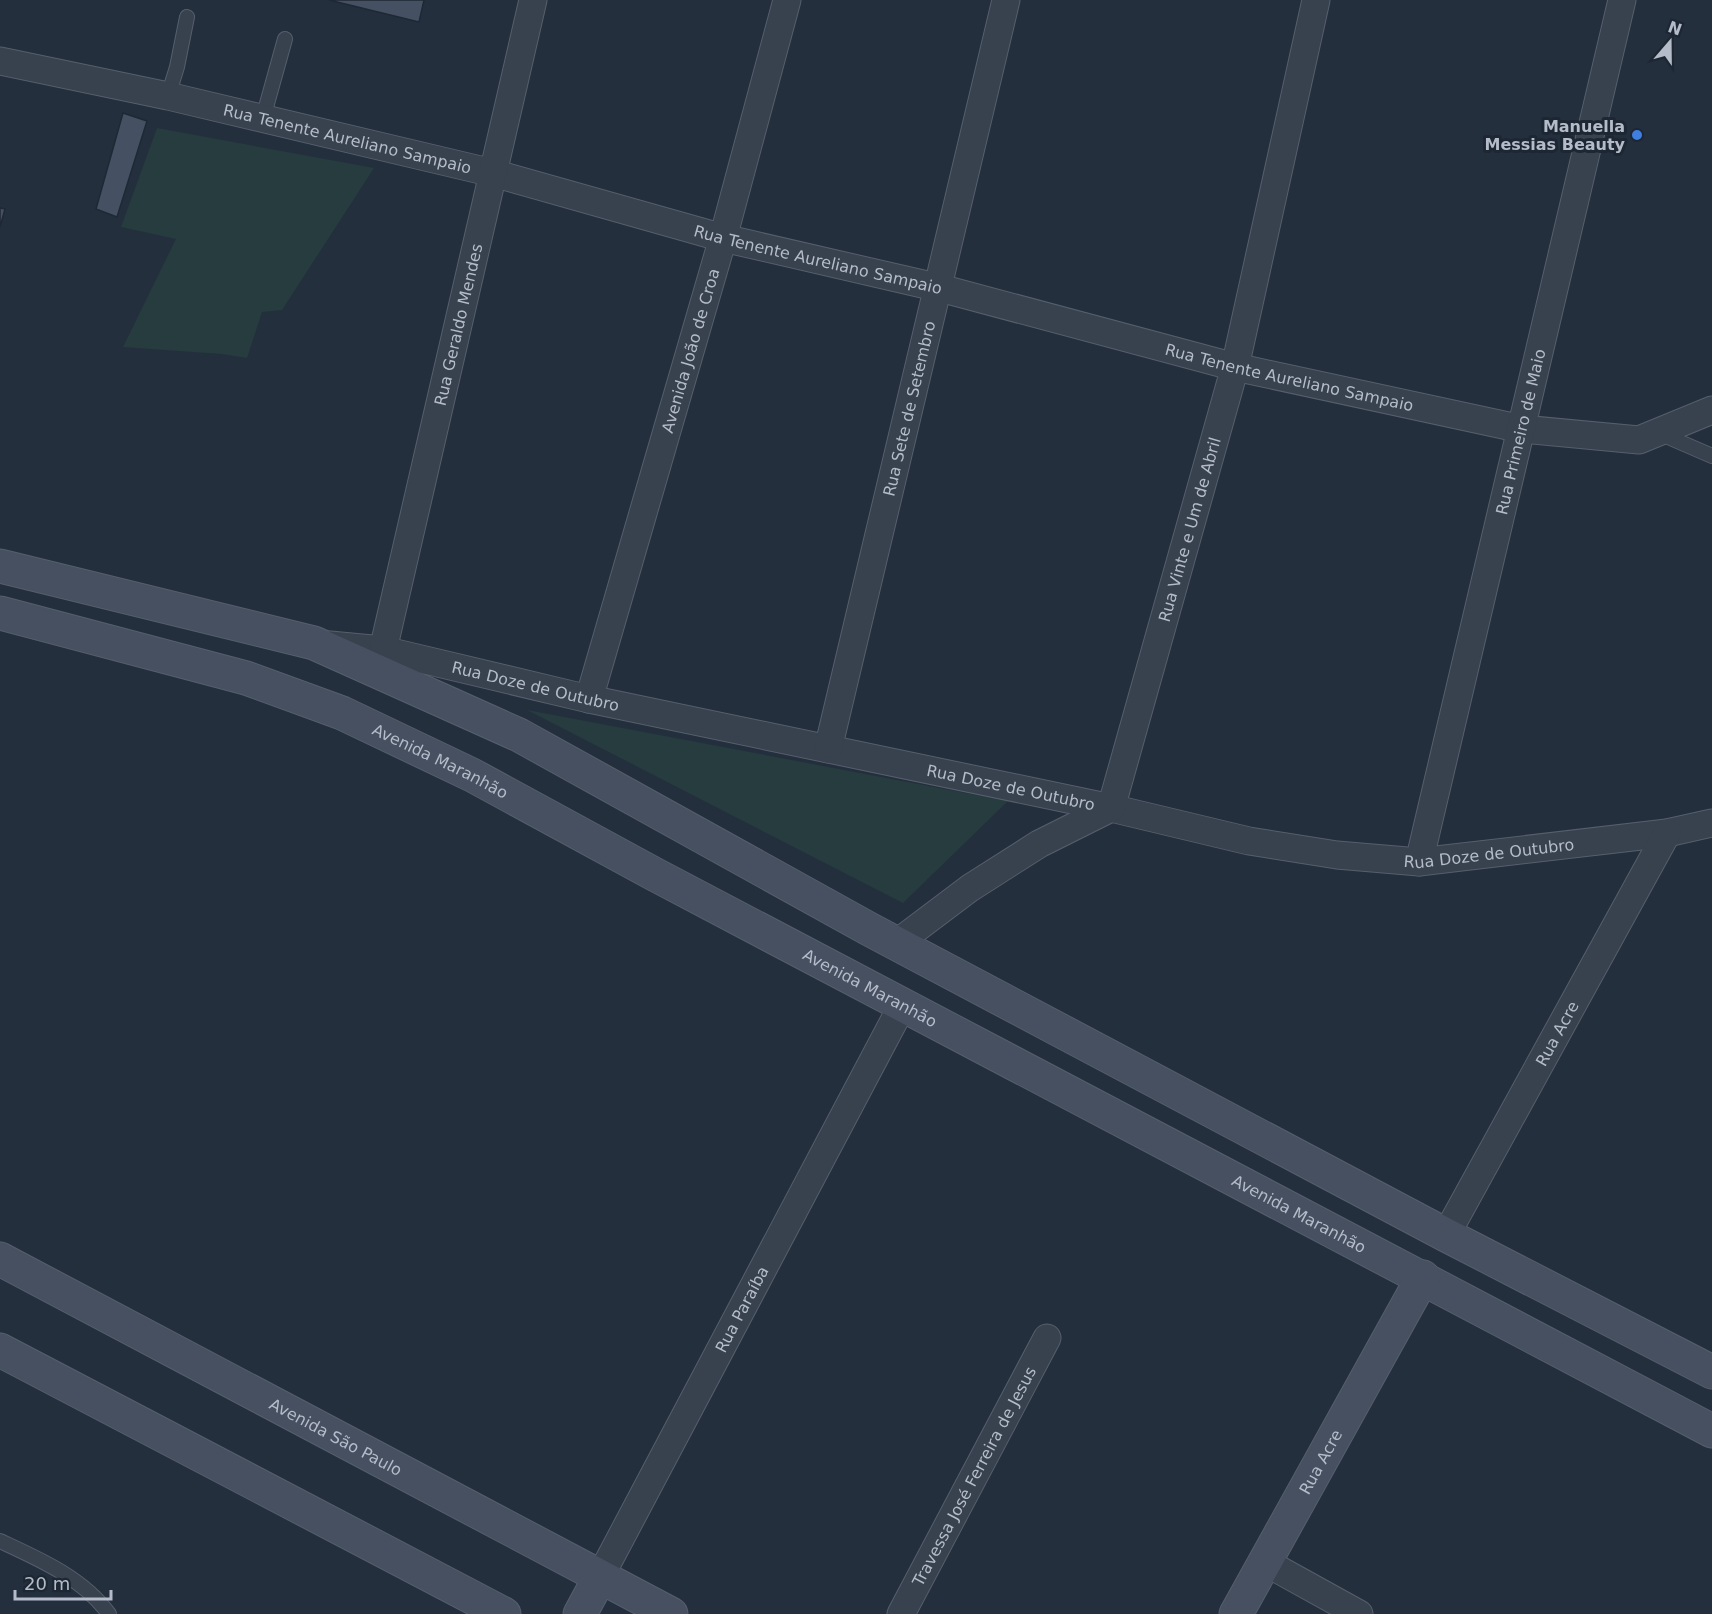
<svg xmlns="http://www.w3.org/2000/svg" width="1712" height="1614" viewBox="0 0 1712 1614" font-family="'DejaVu Sans',sans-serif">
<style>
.green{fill:#263c3f}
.building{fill:#455162;stroke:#1f2835;stroke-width:1.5}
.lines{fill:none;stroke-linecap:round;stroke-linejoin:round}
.lane-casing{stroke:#565f6c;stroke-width:16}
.street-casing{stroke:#565f6c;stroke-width:29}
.secondary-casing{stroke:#565f6c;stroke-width:35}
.lane{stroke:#38414e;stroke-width:14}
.street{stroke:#38414e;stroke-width:27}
.secondary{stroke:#465061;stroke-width:33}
.shop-dot{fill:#3f7fe0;stroke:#1d2633;stroke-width:2}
.labels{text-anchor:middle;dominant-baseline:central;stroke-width:6;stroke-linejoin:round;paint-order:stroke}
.poi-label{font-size:16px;font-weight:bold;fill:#b4bcc9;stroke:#1d2633;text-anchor:end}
.street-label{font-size:16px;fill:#b4bcc9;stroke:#1d2633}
</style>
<rect width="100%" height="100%" fill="#242f3e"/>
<!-- green -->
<path class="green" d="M157,128L374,168L282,310L262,312L247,358L222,354L123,347L176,239L121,227Z
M527,710L1008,801L903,903Z"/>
<!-- building -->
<path class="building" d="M329,0H424L419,22Z
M123,113L147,121L117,217L96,209Z
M0,208L5,209L0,227Z"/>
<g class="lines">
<!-- lane casing -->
<g class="lane-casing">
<path id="lane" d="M168,96L177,67L187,17
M263,118L285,39
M1659,433L1712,456
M0,1541C39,1559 83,1578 109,1614"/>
</g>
<!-- street casing -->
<g class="street-casing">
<g id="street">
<path id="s1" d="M0,61L168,96L493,173L723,238L940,288L1235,367L1522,429L1639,440L1712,410"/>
<path id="s2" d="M330,645L383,650L589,699L1111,808L1249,841L1337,855L1419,862L1667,833L1712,823"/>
<path id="s3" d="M383,650L533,0"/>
<path id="s4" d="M589,699L723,238L787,0"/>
<path id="s5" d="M828,749L1006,0"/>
<path id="s6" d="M1419,862L1622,0"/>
<path id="s7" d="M897,943L970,888L1039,844L1111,808L1235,367L1316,0"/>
<path id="s8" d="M1446,1235L1667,833"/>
<path d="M1265,1562L1359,1614"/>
<path id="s9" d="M600,1577L903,1004"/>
<path id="s10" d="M901,1614L1047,1338"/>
</g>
</g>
<!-- secondary casing -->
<g class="secondary-casing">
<g id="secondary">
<path d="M0,566L314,643L519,735L869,929L1446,1235L1712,1372"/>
<path id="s11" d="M0,613L246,678L342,713L472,775L654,874L1712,1431"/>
<path id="s12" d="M0,1259L671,1614"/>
<path d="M0,1350L504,1614"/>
<path d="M580,1614L600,1577"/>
<path id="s13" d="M1236,1614L1423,1277"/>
</g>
</g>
<!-- lane -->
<use href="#lane" class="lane"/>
<!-- street -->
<use href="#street" class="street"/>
<!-- secondary -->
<use href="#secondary" class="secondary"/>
</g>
<!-- markers -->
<circle class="shop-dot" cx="1637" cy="135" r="6"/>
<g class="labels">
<!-- poi labels -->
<g class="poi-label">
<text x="1625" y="126">Manuella<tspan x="1625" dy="18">Messias Beauty</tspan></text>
</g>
<!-- street labels -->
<g class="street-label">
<text stroke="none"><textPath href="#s1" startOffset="356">Rua Tenente Aureliano Sampaio</textPath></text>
<text stroke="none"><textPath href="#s1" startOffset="842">Rua Tenente Aureliano Sampaio</textPath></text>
<text stroke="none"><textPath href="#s3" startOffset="334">Rua Geraldo Mendes</textPath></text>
<text stroke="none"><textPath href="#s4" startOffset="363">Avenida João de Croa</textPath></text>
<text stroke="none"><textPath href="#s1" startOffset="1328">Rua Tenente Aureliano Sampaio</textPath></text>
<text stroke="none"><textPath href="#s5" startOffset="350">Rua Sete de Setembro</textPath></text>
<text stroke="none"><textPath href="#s6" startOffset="442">Rua Primeiro de Maio</textPath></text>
<text stroke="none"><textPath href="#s7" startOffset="543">Rua Vinte e Um de Abril</textPath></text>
<text stroke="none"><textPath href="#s2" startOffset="210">Rua Doze de Outubro</textPath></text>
<text stroke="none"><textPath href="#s11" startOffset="466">Avenida Maranhão</textPath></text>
<text stroke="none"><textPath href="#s2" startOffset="696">Rua Doze de Outubro</textPath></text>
<text stroke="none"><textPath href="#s2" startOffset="1182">Rua Doze de Outubro</textPath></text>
<text stroke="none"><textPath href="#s11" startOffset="952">Avenida Maranhão</textPath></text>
<text stroke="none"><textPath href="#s8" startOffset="230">Rua Acre</textPath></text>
<text stroke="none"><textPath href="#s11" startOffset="1437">Avenida Maranhão</textPath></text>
<text stroke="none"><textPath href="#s9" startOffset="303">Rua Paraíba</textPath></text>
<text stroke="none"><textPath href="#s12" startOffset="380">Avenida São Paulo</textPath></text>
<text stroke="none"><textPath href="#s13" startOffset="174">Rua Acre</textPath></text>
<text stroke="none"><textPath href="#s10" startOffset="156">Travessa José Ferreira de Jesus</textPath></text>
</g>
</g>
<!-- north arrow -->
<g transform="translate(1670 42) rotate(20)" stroke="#1d2633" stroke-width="4.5" paint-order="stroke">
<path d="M0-4.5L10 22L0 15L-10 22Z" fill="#b4bcc9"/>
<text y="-9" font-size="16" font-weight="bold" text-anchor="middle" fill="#b4bcc9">N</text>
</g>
<!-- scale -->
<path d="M15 1590v9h96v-9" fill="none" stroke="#b4bcc9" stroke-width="3"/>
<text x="24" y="1590" font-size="18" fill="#b4bcc9" stroke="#1d2633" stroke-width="4.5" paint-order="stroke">20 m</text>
</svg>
